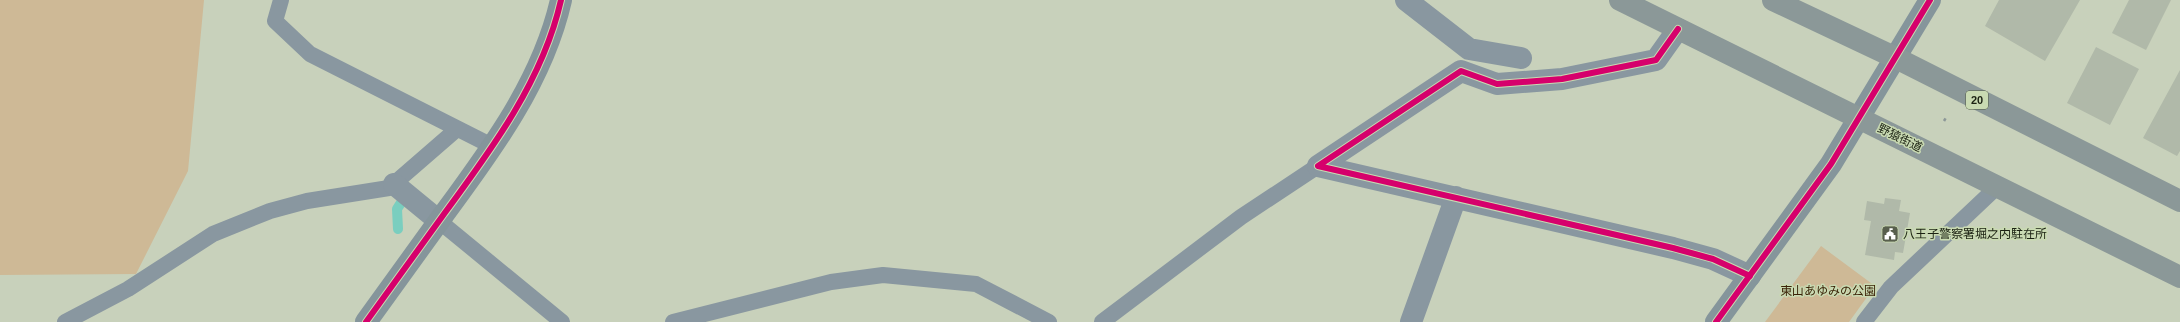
<svg xmlns="http://www.w3.org/2000/svg" width="2180" height="322" viewBox="0 0 2180 322" font-family="Arial,'Noto Sans JP',sans-serif">
<style>
.green{fill:#ceb996}
.lines{fill:none;stroke-linecap:round;stroke-linejoin:round}
.stream{stroke:#7acebf;stroke-width:10}
.building{fill:#b0b9a9}
.path{stroke:#8c9797;stroke-width:2.5;stroke-dasharray:3 3;stroke-linecap:butt}
.lane{stroke:#8997a0;stroke-width:16}
.street{stroke:#8997a0;stroke-width:22}
.secondary{stroke:#85959b;stroke-width:22}
.primary{stroke:#8b9898;stroke-width:22}
.cycleway-casing{stroke:#c9dab2;stroke-width:8}
.cycleway{stroke:#d6006c;stroke-width:6}
.labels{text-anchor:middle;dominant-baseline:central;stroke-width:3;stroke-linejoin:round;paint-order:stroke}
.shield{fill:#c9dab2;stroke:#4f5842;stroke-width:1}
.shield-label{font-size:11px;font-weight:bold;fill:#1b2112}
.street-label{font-size:12px;fill:#1b2112;stroke:#c9dab2}
.poi-label{font-size:12px;fill:#1b2112;stroke:#c9dab2;text-anchor:start}
.park-label{font-size:12px;fill:#3b2307;stroke:#c9dab2}
</style>
<rect width="100%" height="100%" fill="#c8d1bb"/>
<!-- green -->
<path class="green" d="M0,0H204L188,171L136,274L0,275Z
M1821,246L1875,286L1849,322H1765Z"/>
<g class="lines">
<!-- stream -->
<path class="stream" d="M398,229L397,209L404,198"/>
</g>
<!-- building -->
<path class="building" d="M1999,0H2080L2045,61L1985,26Z
M2129,0H2171L2146,50L2112,33Z
M2096,47L2139,69L2110,125L2067,103Z
M2180,70V151L2177,156L2143,138Z
M1885,198L1901,200L1899,211L1910,213L1903,253L1895,252L1894,260L1865,255L1871,221L1864,220L1867,201L1884,204Z"/>
<g class="lines">
<!-- path -->
<path class="path" d="M1944,121L1947,116"/>
<!-- lane -->
<path class="lane" d="M281,0L275,21L310,54L492,146
M439,221L562,322
M65,322L128,289L213,234L270,211L307,201L389,188L457,129
M673,322L831,282L883,275L976,284L1049,322
M1102,322L1241,217L1318,166
M1864,322L1891,287L1998,186"/>
<!-- street -->
<path class="street" d="M1406,0L1469,49L1521,58
M1678,29L1656,60L1562,79L1497,84L1461,71L1318,166L1673,248L1713,259L1750,276
M394,184L439,221
M1411,322L1456,197"/>
<!-- secondary -->
<path class="secondary" d="M366,322C392,286 418,250 444,214C492,149 543,80 561,0
M1716,322L1831,164L1930,0"/>
<!-- primary -->
<path class="primary" d="M1620,0L2180,277
M1773,0L1896,58L2180,201"/>
<!-- cycleway casing -->
<g class="cycleway-casing">
<path id="cycleway" d="M1678,29L1656,60L1562,79L1497,84L1461,71L1318,166L1673,248L1713,259L1750,276
M366,322C392,286 418,250 444,214C492,149 543,80 561,0
M1716,322L1831,164L1930,0"/>
</g>
<!-- cycleway -->
<use href="#cycleway" class="cycleway"/>
</g>
<!-- icons -->
<defs>
<g id="civic-square" transform="scale(0.9)"><rect x="-9" y="-9" width="18" height="18" rx="4" fill="#585f4d" stroke="#c9dab2"/><path d="M-.6-6.5H3V-4.5H.6V-3L4-1V1h2V6H-6V1h2V-1L-.6-3ZM-1.2 2.5V6h2.4V2.5Z" fill="#fff"/></g>
</defs>
<g fill-rule="evenodd">
<use href="#civic-square" x="1890" y="234"/>
</g>
<g class="labels">
<!-- shield labels -->
<rect class="shield" x="1966" y="91" width="22" height="18" rx="3"/>
<g class="shield-label">
<text x="1977" y="100">20</text>
</g>
<!-- street labels -->
<g class="street-label">
<text transform="translate(1900 138) rotate(26)">野猿街道</text>
</g>
<!-- poi labels -->
<g class="poi-label">
<text x="1903" y="234">八王子警察署堀之内駐在所</text>
</g>
<!-- park labels -->
<g class="park-label">
<text x="1828" y="291">東山あゆみの公園</text>
</g>
</g>
</svg>
